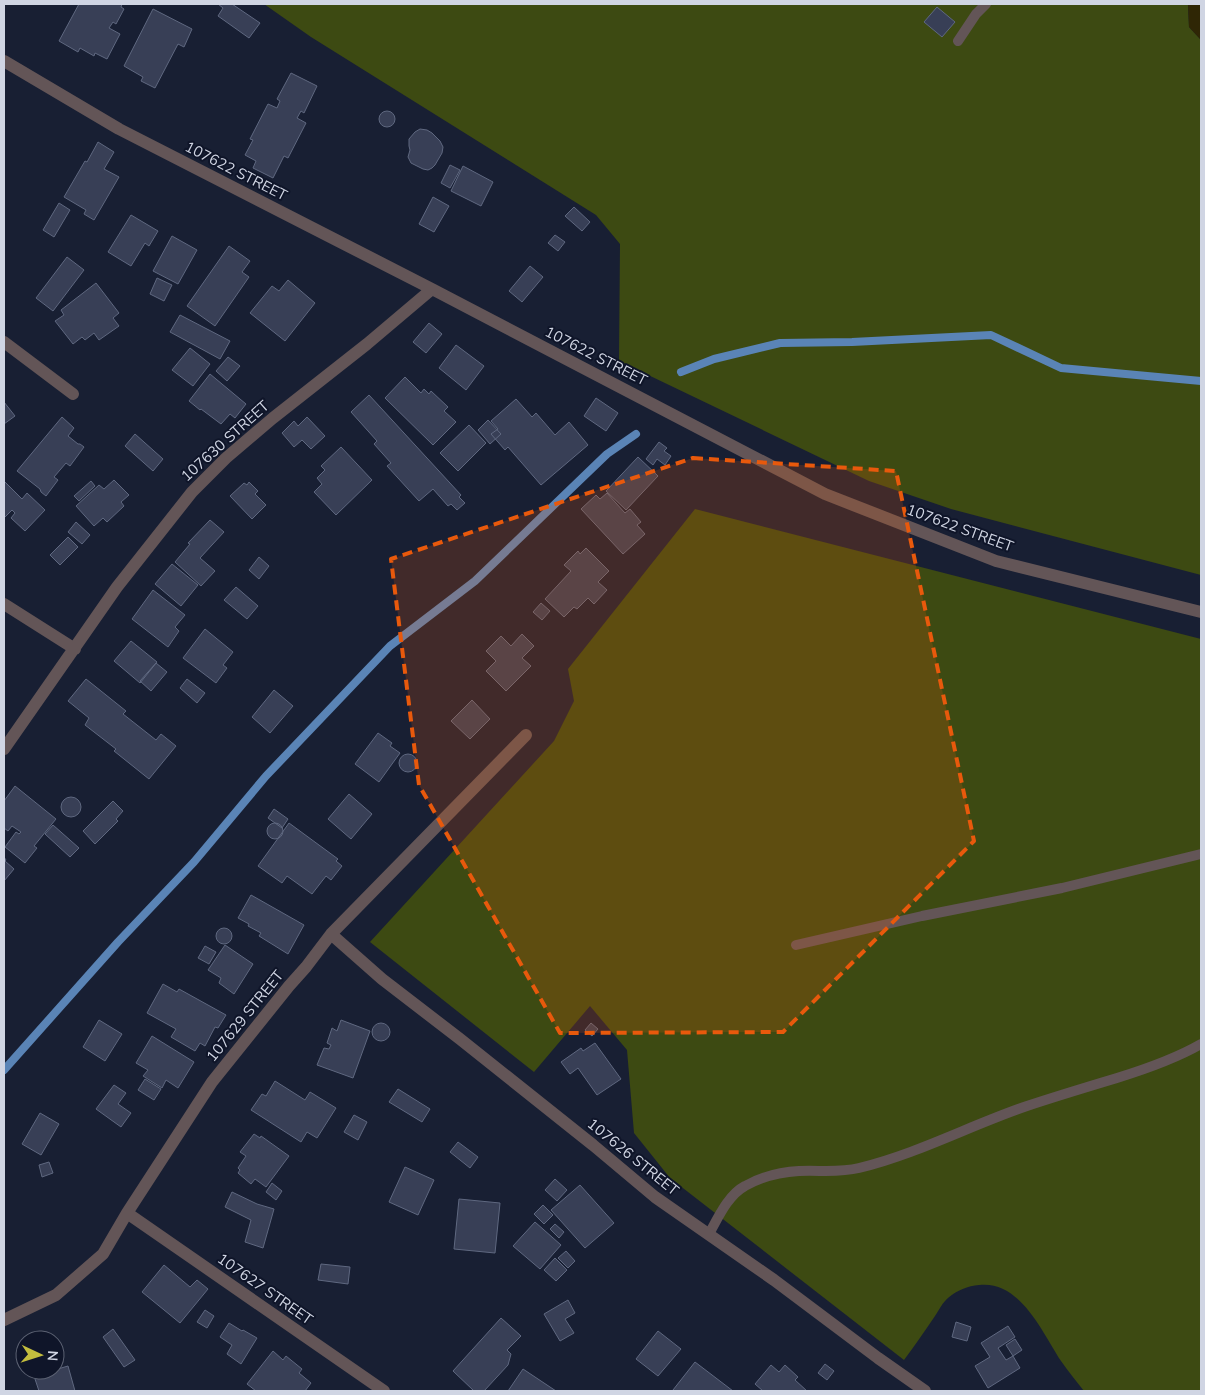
<svg xmlns="http://www.w3.org/2000/svg" width="1205" height="1395" viewBox="0 0 1205 1395" font-family="'Nunito Sans',sans-serif">
<style>
.green{fill:#3d4a12}
.sand{fill:#2f2605}
.lines{fill:none;stroke-linecap:round;stroke-linejoin:round}
.stream{stroke:#5a84b6;stroke-width:8}
.building{fill:#383f56;stroke:#5f6880}
.lane{stroke:#635557;stroke-width:10}
.street{stroke:#635557;stroke-width:12}
.marked{fill:#e8590c;fill-opacity:0.2;stroke:#e8590c;stroke-width:4;stroke-dasharray:10 6;stroke-linejoin:round}
.labels{text-anchor:middle;dominant-baseline:central;stroke-width:4;stroke-linejoin:round;paint-order:stroke}
.street-label{font-size:15px;fill:#d0d5e3;stroke:#0f1529}
</style>
<rect width="100%" height="100%" fill="#181f33"/>
<!-- green -->
<path class="green" d="M264,4H1188L1189,27L1201,40V575L951,509L869,481L619,361L620,244L596,215L311,37Z
M695,509L1201,639V1391H1084C1076,1381 1068,1371 1061,1361C1042,1332 1020,1280 979,1285C968,1286 957,1290 948,1298C943,1302 939,1310 935,1316C925,1331 915,1345 904,1360L670,1178L634,1133L627,1050L590,1006L534,1072L370,942L554,741L574,701L568,669Z"/>
<!-- sand -->
<path class="sand" d="M1188,4H1201V40L1189,27Z"/>
<g class="lines">
<!-- stream -->
<path class="stream" d="M681,372L714,359L780,343L852,342L991,335L1061,368L1201,381
M4,1070L118,942L194,862L266,776L390,646L475,581L607,454L636,434"/>
</g>
<!-- building -->
<path class="building" d="M79,4H122L121,7L124,9L116,24L113,22L109,28L120,34L107,59L95,53L94,56L80,48L78,52L59,41Z
M218,4H232L260,23L249,38L218,16L223,8Z
M937,7L955,22L942,37L924,22Z
M153,9L192,29L184,47L178,44L155,88L141,81L143,77L124,66Z
M291,73L317,86L304,113L301,111L297,118L306,123L288,158L284,156L273,178L253,168L256,161L245,155L253,140L250,139L268,104L277,108L280,101L277,99Z
M379 119a8 8 0 1 1 16 0a8 8 0 1 1-16 0Z
M420,129L427,130L432,133L440,141L443,147L442,153L435,165L432,168L428,170L423,169L411,163L408,157L410,150L409,146V139L415,132Z
M98,142L114,152L104,169L119,177L94,220L84,214L86,210L64,197L85,161L87,162Z
M450,165L460,170L450,188L441,183Z
M463,166L493,182L481,206L451,191Z
M433,197L449,206L434,232L419,224Z
M59,203L70,210L54,237L43,230Z
M574,207L590,222L582,231L565,216Z
M131,215L158,231L149,246L145,243L131,266L108,252Z
M555,235L565,242L558,251L548,243Z
M172,236L197,250L178,284L153,271Z
M229,246L250,261L242,272L249,277L215,326L187,306Z
M67,257L84,270L53,311L36,298Z
M530,266L543,277L522,302L509,291Z
M157,278L172,285L164,301L150,294Z
M288,280L315,303L285,341L250,313L272,286L279,291Z
M96,283L119,313L113,318L119,326L99,340L94,333L85,340L82,337L73,344L55,321L64,315L61,310Z
M180,315L230,341L220,359L170,332Z
M429,323L442,334L426,353L413,342Z
M456,345L484,366L466,390L439,368Z
M190,348L210,364L193,386L172,370Z
M228,357L240,366L227,381L216,371Z
M210,374L246,404L235,418L230,414L221,424L201,409L200,410L189,401Z
M405,377L421,393L424,389L429,394L431,391L448,407L444,411L456,422L433,445L385,398Z
M369,395L461,495L459,497L465,503L457,510L451,504L448,506L433,489L419,501L387,466L391,463L374,444L377,441L351,412Z
M596,398L618,413L606,431L584,416Z
M516,399L532,417L536,413L555,435L569,422L588,445L541,485L508,447L505,450L491,434L498,429L491,421Z
M4,402L15,416L4,424Z
M62,417L74,428L68,436L78,444H80L84,447L70,466L66,463L54,477L58,480L46,496L41,492L40,489L17,471Z
M307,417L325,436L311,449L302,440L294,447L282,433L294,421L298,426Z
M488,420L501,434L490,444L478,430Z
M469,425L486,443L458,471L440,453Z
M135,434L163,459L153,471L125,446Z
M659,442L667,448L664,451L671,456L665,465L657,459L653,465L646,459Z
M341,447L372,480L336,515L314,492L322,484L317,478L325,470L321,466Z
M638,457L658,476L626,510L606,491Z
M114,480L129,495L121,502L124,506L107,522L103,518L94,526L76,506L99,485L104,489Z
M4,481L22,499L27,493L45,510L25,531L11,518L15,513L12,510L4,518Z
M91,481L95,486L79,501L74,496Z
M249,482L258,491L255,494L266,505L252,519L230,496L244,483L247,485Z
M607,493L625,513L630,509L641,522L637,525L645,534L623,554L581,509L596,495L600,499Z
M210,520L224,532L200,558L215,571L201,586L175,562L190,544L188,543Z
M76,522L90,535L82,544L68,532Z
M68,537L78,547L60,565L50,555Z
M586,548L609,571L598,582L607,590L594,604L588,598L577,609L574,607L564,617L545,599L571,571L564,565L578,551L580,554Z
M259,557L269,566L259,579L249,570Z
M172,564L198,585L181,606L155,584Z
M236,587L258,606L247,619L224,600Z
M153,590L185,615L175,627L179,631L168,647L132,619Z
M541,603L550,611L542,620L533,612Z
M205,629L233,652L223,665L227,668L216,683L183,658Z
M522,634L534,646L522,658L531,666L506,691L486,671L496,661L486,651L501,636L511,646Z
M131,641L157,662L140,683L114,661Z
M156,663L167,672L151,691L140,681Z
M86,679L126,711L123,714L156,740L161,734L176,746L149,779L114,751L116,749L85,725L89,718L68,701Z
M187,679L205,693L197,703L180,688Z
M274,690L293,706L270,733L252,717Z
M472,700L490,719L470,739L451,721Z
M378,733L392,743L390,746L400,753L379,782L355,764Z
M399 763a9 9 0 1 1 18 0a9 9 0 1 1-18 0Z
M15,786L56,819L34,846L37,848L25,863L5,847L16,832L19,834L21,832L12,826L8,831L4,828V801Z
M349,794L372,814L351,839L328,819Z
M61 807a10 10 0 1 1 20 0a10 10 0 1 1-20 0Z
M113,801L123,811L116,819L118,821L95,844L83,831Z
M274,809L288,819L282,828L268,818Z
M267 831a8 8 0 1 1 16 0a8 8 0 1 1-16 0Z
M289,823L338,859L336,861L342,866L331,880L326,876L312,894L287,876L282,883L258,866Z
M53,825L79,848L70,857L45,834Z
M4,857L6,860L5,861L14,869L4,881Z
M251,895L304,925L288,954L259,936L261,933L248,926L249,924L238,918Z
M216 936a8 8 0 1 1 16 0a8 8 0 1 1-16 0Z
M225,945L253,964L234,994L219,983L221,978L208,970Z
M205,946L216,952L209,964L198,958Z
M163,984L177,992L179,989L226,1015L218,1028L215,1027L205,1046L200,1043L195,1051L171,1037L176,1029L147,1013Z
M99,1020L122,1034L105,1061L83,1047Z
M341,1020L370,1031L353,1078L317,1065L324,1048L329,1049L331,1045L327,1043L332,1028L337,1031Z
M372 1032a9 9 0 1 1 18 0a9 9 0 1 1-18 0Z
M591,1023L598,1029L592,1036L585,1030Z
M152,1036L194,1062L178,1088L166,1080L162,1088L143,1076L148,1070L136,1063Z
M595,1043L621,1079L597,1095L578,1068L570,1074L561,1062L581,1048L583,1051Z
M145,1079L161,1089L154,1100L138,1090Z
M275,1081L305,1100L310,1092L336,1108L317,1138L307,1132L301,1142L251,1110L262,1094L266,1096Z
M114,1085L126,1093L118,1104L131,1113L121,1127L96,1109Z
M398,1089L430,1109L422,1122L389,1102Z
M40,1113L59,1124L41,1155L22,1144Z
M354,1115L367,1122L358,1140L344,1132Z
M254,1134L260,1138L261,1136L289,1156L266,1187L255,1179L251,1184L238,1173L240,1170L238,1168L246,1156L240,1152Z
M458,1142L478,1157L470,1168L450,1152Z
M49,1162L53,1173L42,1177L39,1165Z
M405,1167L434,1180L418,1215L389,1202Z
M555,1179L567,1190L557,1201L545,1190Z
M272,1183L282,1191L276,1200L266,1192Z
M580,1185L614,1223L585,1248L551,1210Z
M232,1192L257,1204L274,1209L263,1248L245,1242L251,1220L225,1207Z
M459,1199L500,1203L495,1253L454,1249Z
M543,1205L553,1215L544,1224L534,1214Z
M535,1222L561,1245L540,1269L513,1246Z
M555,1224L564,1232L559,1238L550,1229Z
M566,1251L575,1261L568,1268L558,1258Z
M555,1258L567,1270L556,1281L544,1270Z
M321,1264L350,1267L348,1284L318,1280Z
M164,1265L190,1287L197,1280L208,1289L180,1323L142,1292Z
M568,1300L575,1313L565,1319L574,1333L560,1341L544,1314Z
M205,1310L214,1316L207,1328L197,1322Z
M501,1318L521,1336L507,1350L511,1354L508,1365L484,1391H474L453,1371Z
M956,1322L971,1327L967,1341L952,1337Z
M229,1323L242,1331L243,1330L257,1338L241,1364L227,1354L232,1345L220,1337Z
M1008,1326L1015,1337L998,1348L1006,1360L1013,1356L1020,1368L988,1388L975,1366L990,1357L981,1343Z
M113,1329L135,1360L124,1367L103,1337Z
M658,1331L681,1349L658,1376L636,1359Z
M1015,1339L1022,1350L1013,1356L1006,1345Z
M273,1351L283,1360L286,1356L302,1369L299,1373L311,1383L305,1391H256L247,1384Z
M695,1362L733,1391H675L673,1390Z
M825,1364L834,1371L827,1380L818,1373Z
M771,1365L779,1372L785,1365L798,1377L795,1380L807,1391H763L755,1384Z
M68,1366L75,1391H39L34,1376Z
M523,1369L556,1391H508Z"/>
<g class="lines">
<!-- lane -->
<path class="lane" d="M958,41L976,14L986,4
M796,945L922,916L1062,888L1201,854
M709,1234C718,1218 728,1195 745,1186C761,1177 781,1172 799,1171C820,1170 839,1173 859,1168C917,1154 971,1125 1027,1106C1057,1096 1087,1087 1117,1078C1146,1069 1175,1059 1201,1044"/>
<!-- street -->
<path class="street" d="M4,61L119,129L432,289L825,494L996,561L1201,612
M4,342L73,394
M4,604L75,649
M4,749L117,587L192,492L226,458L273,418L367,344L432,289
M331,934L382,979L460,1039L593,1145L655,1197L774,1280L878,1358L925,1391
M127,1213L384,1391
M4,1320L56,1295L103,1254L127,1213L212,1082L289,986L306,967L331,934L526,735"/>
</g>
<!-- marked area -->
<path class="marked" d="M693,458L896,471L974,841L783,1032L560,1033L419,785L391,559Z"/>
<g class="labels">
<!-- street labels -->
<g class="street-label">
<text transform="translate(236 171) rotate(27)">107622 STREET</text>
<text transform="translate(596 356) rotate(27)">107622 STREET</text>
<text transform="translate(225 441) rotate(-42)">107630 STREET</text>
<text transform="translate(960 528) rotate(20)">107622 STREET</text>
<text transform="translate(245 1016) rotate(-51)">107629 STREET</text>
<text transform="translate(633 1157) rotate(39)">107626 STREET</text>
<text transform="translate(265 1289) rotate(35)">107627 STREET</text>
</g>
</g>
<!-- border -->
<rect width="1205" height="1395" fill="none" stroke="#d0d5e3" stroke-width="10"/>
<!-- north arrow -->
<g transform="translate(40 1355) rotate(94)"><circle r="24" fill="#0f1529" stroke="#5c6273"/>
<path d="M0-4L9 19L0 12L-9 19Z" fill="#c3bd3e"/>
<text y="-8" font-size="14" font-weight="bold" text-anchor="middle" fill="#d0d5e3">N</text>
</g>
</svg>
